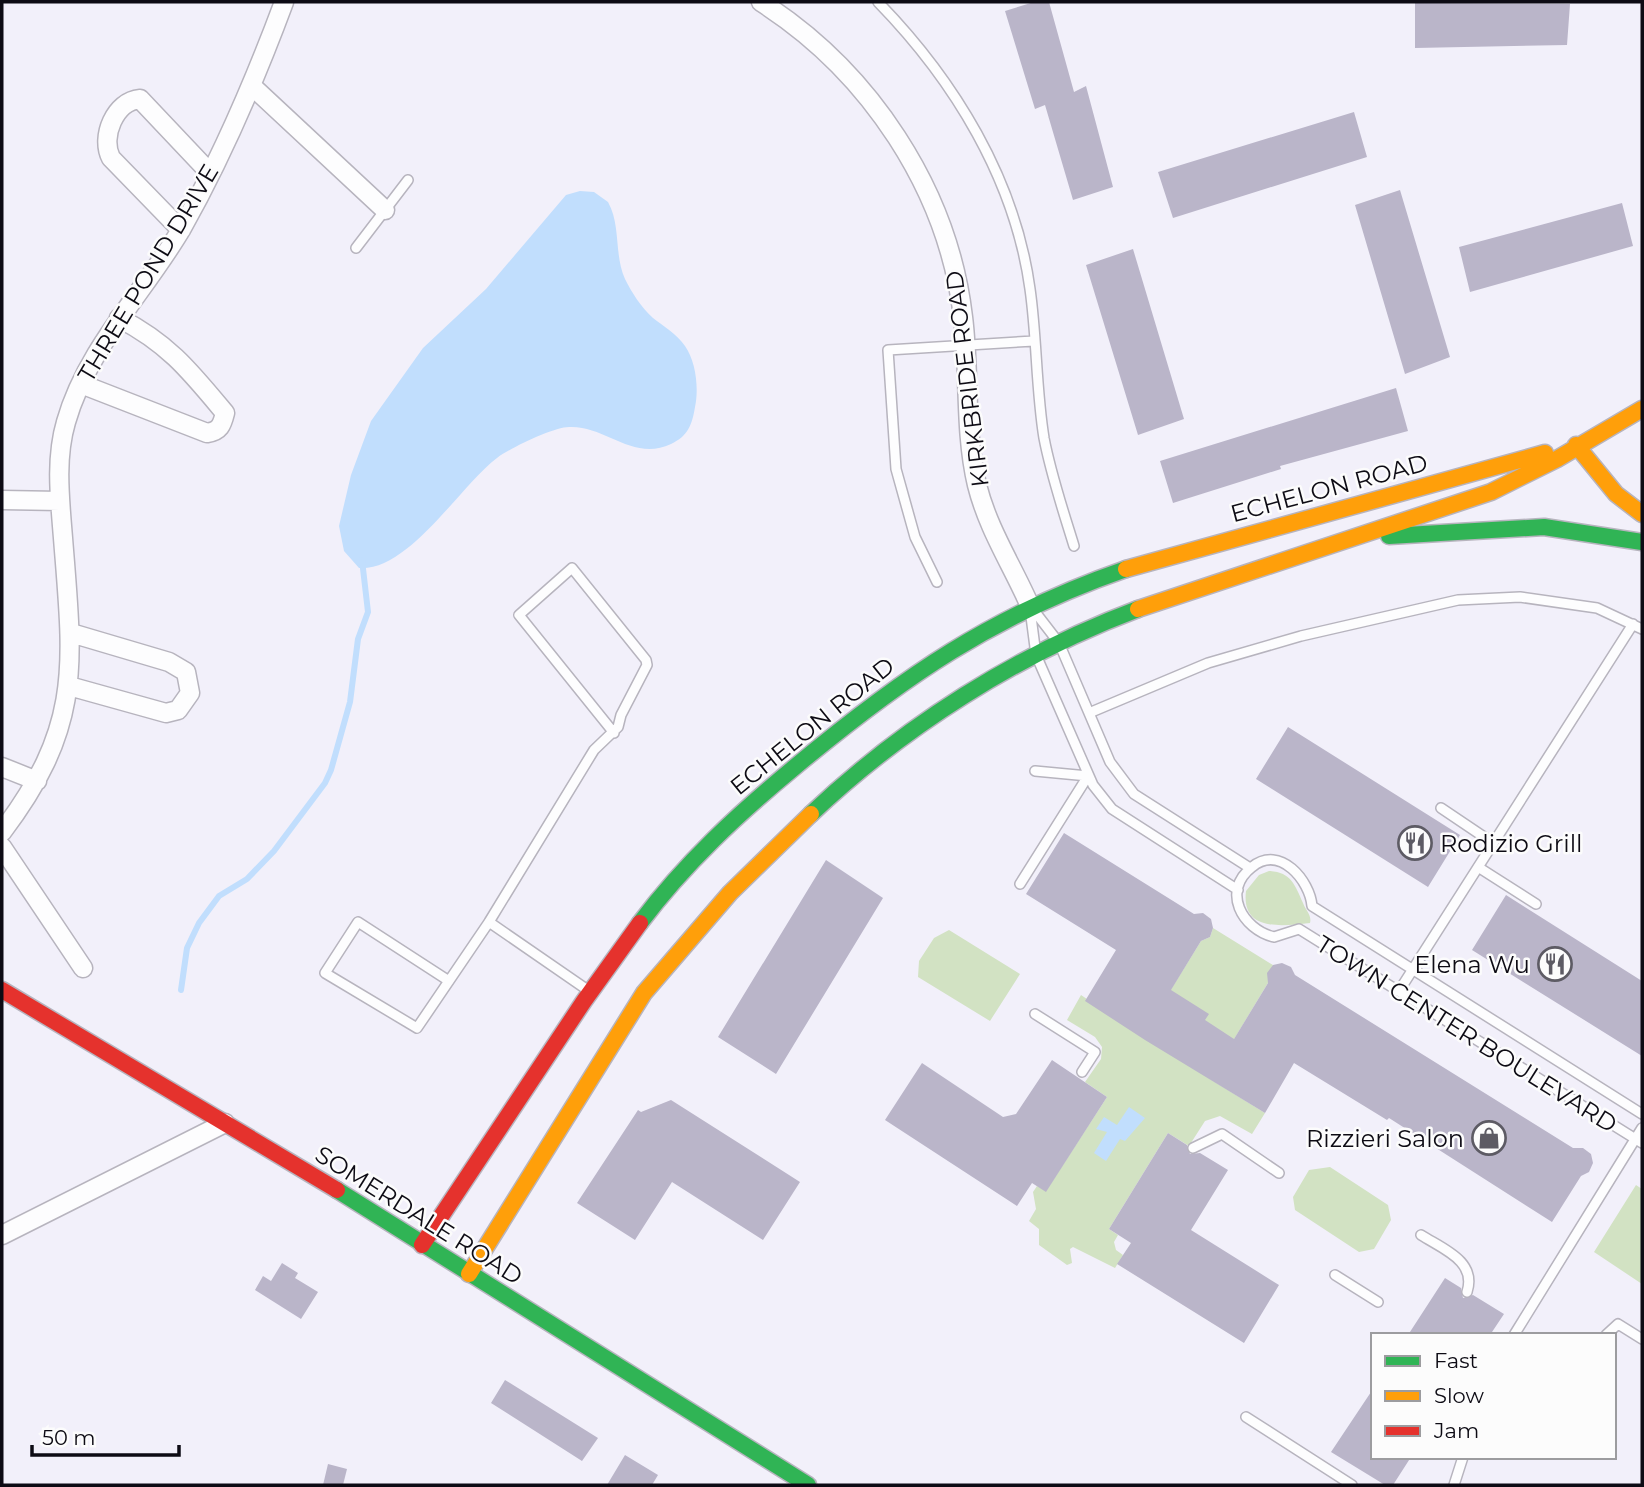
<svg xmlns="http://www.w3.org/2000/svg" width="1644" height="1487" viewBox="0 0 1644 1487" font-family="Montserrat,sans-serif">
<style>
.green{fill:#d2e2c3}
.water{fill:#c1defd}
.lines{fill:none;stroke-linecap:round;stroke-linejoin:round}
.stream{stroke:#c1defd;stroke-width:6}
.building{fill:#bab5c9}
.lane-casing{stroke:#b7b4be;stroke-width:12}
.street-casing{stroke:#b7b4be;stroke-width:21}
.fast-casing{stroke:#b7b4be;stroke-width:19}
.slow-casing{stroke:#b7b4be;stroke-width:19}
.jam-casing{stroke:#b7b4be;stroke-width:19}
.lane{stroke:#fdfdfe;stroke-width:9}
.street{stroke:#fdfdfe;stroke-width:18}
.fast{stroke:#30b455;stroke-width:16}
.slow{stroke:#ff9f0a;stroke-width:16}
.jam{stroke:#e5322d;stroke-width:16}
.labels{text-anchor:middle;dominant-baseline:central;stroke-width:5;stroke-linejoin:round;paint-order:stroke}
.street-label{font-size:24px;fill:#0d0b14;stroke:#fcfcfc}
.poi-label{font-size:24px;fill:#0d0b14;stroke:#fcfcfc;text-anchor:end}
</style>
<rect width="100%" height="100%" fill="#f2f0fa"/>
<!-- green -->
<path class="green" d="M1269,871C1291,872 1295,885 1303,903C1306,911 1312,915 1310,923C1282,926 1241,932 1246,891L1259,875Z
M1213,928L1273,965L1268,983L1210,1079L1265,1113L1252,1134L1220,1116L1205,1121L1189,1146L1168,1133L1109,1229L1118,1235L1114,1242L1116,1250L1123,1255L1115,1268L1073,1247L1070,1249L1072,1263L1067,1265L1039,1245V1229L1029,1221L1036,1209L1033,1192L1037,1186L1046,1191L1107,1097L1085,1082L1101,1059L1102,1047L1095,1037L1067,1020L1081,995L1142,1036L1201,941L1210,937Z
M949,930L1020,974L990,1021L918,977L919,961L934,938Z
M1330,1167L1388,1205L1391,1220L1374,1249L1359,1252L1295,1210L1293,1197L1309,1170Z
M1636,1185L1642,1189V1284L1594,1252Z"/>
<!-- water -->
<path class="water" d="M580,191L594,192L608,202C621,225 614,255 625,279C632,293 641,307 653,318C663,326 677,334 685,346C696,362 699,388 695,407C692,425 688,436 671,444C633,462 605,425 569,427C554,427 510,448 497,458C460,486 408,572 359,568L344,551L339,526L351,475L371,421L423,348L486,289L566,195Z
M1129,1107L1145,1118L1125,1141L1120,1139L1106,1161L1094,1153L1107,1132L1096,1129L1104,1117L1117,1125Z"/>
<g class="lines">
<!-- stream -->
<path class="stream" d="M181,990L187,948L199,923L219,896L247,879L274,851L325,783L331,770L350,702L358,639L368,612L362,560"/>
</g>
<!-- building -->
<path class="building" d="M1034,2H1049L1074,92L1086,86L1113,187L1073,200L1045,105L1035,109L1005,11Z
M1415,3L1570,4L1567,45L1415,48Z
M1354,112L1367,157L1173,218L1158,172Z
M1400,190L1450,357L1405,374L1355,205Z
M1622,203L1633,246L1470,292L1459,247Z
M1133,249L1184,419L1138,435L1086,265Z
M1396,388L1408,431L1280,466L1281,469L1173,503L1160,461Z
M1288,727L1460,835L1428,887L1256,779Z
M1064,833L1194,914L1203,913L1211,919L1213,928L1210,937L1201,941L1171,990L1209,1014L1205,1020L1234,1039L1268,983L1267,973L1273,965L1282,963L1291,967L1295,975L1573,1148H1583L1591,1154L1593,1163L1589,1172L1581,1176L1552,1222L1389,1118L1387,1120L1294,1063L1265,1113L1145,1040L1085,1001L1116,950L1026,894Z
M826,860L883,898L776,1074L718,1037Z
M1506,895L1642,981V1056L1472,950Z
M1052,1060L1107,1097L1046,1192L1032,1183L1017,1206L885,1120L922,1063L1003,1117L1016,1114Z
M671,1100L800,1182L763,1240L672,1182L635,1240L577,1203L638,1110L641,1112Z
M1168,1133L1187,1145L1190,1154L1200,1153L1228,1170L1191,1230L1279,1285L1244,1343L1117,1264L1131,1243L1109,1229Z
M282,1263L298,1273L295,1278L318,1292L301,1319L255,1290L263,1276L271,1281Z
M1445,1278L1461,1288L1463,1298L1473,1295L1504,1314L1490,1335H1408Z
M505,1380L598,1438L582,1461L491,1403Z
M1373,1389V1457H1411L1393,1485H1385L1331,1452Z
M625,1455L658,1475L652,1485H607Z
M328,1464L347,1469L343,1485H323Z"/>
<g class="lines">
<!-- lane casing -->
<g class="lane-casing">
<path id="lane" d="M878,2C954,80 1015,179 1030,289C1037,338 1036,389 1044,438C1051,475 1063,510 1074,546
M356,248L408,180
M937,582L915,537L896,469L888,350L1034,341
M1032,608L1059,643L1110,762L1134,794L1250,868
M1030,609L1036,655L1093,785L1112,809L1238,890
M1089,713L1208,663L1301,636L1458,600L1520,597L1597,608L1642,629
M1441,808L1493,843
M1478,867L1536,904
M1020,884L1088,776L1035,771
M489,922L589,991
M449,981L358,922L325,973L417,1028L489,922L594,750L618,727L621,715L647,665L646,660L572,568L519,615L614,733
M1399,991L1633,624
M1035,1014L1095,1052L1082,1072
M1642,1114L1312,906C1310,881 1280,844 1252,867C1221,891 1242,929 1274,937L1299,929L1642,1143
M1193,1148L1222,1134L1279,1173
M1421,1235C1443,1249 1477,1261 1467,1292
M1335,1275L1378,1302
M1514,1335L1642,1128
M1606,1335L1618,1324L1642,1339
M1246,1417L1352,1485
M1454,1485L1463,1457"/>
</g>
<!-- street casing -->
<g class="street-casing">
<path id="street" d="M761,2C869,71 948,189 963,317C970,372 964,430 977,485C988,529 1012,565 1030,606
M253,87L385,210
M181,230L111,158C100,137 115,101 140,99L210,173
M81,384L207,433C220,431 222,425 225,413C190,371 169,344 119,318
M2,500L60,501
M69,686L166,713L178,710L190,693L186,672L169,662L71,633
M2,767L37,781
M2,832C83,725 73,665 63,538C60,500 55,459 66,422C87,348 144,293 182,228C223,155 255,80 284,2
M2,847L83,968
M2,1235L225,1123"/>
</g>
<!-- fast casing -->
<g class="fast-casing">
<path id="fast" d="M1389,536L1544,527L1642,542
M811,814C904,726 1018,654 1138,609
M640,923C685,863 738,814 796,766C903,677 993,615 1126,569
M337,1190L808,1485"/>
</g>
<!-- slow casing -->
<g class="slow-casing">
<path id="slow" d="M1576,445L1616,494L1642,514
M1126,569L1545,453
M1138,609L1491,492L1557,459L1642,409
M469,1274L644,993L730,893L811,814"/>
</g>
<!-- jam casing -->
<g class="jam-casing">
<path id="jam" d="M2,990L337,1190
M422,1245L584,1001L640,923"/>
</g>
<!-- lane -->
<use href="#lane" class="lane"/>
<!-- street -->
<use href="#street" class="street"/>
<!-- fast -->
<use href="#fast" class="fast"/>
<!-- slow -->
<use href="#slow" class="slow"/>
<!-- jam -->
<use href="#jam" class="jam"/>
</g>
<!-- icons -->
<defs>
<g id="restaurant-ring" transform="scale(1.75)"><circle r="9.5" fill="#fcfcfc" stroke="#5d5b64" stroke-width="1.5"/><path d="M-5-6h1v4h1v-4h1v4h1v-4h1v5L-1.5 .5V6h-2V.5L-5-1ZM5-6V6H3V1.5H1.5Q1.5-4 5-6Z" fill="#5d5b64"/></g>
<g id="shop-ring" transform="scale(1.75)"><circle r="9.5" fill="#fcfcfc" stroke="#5d5b64" stroke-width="1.5"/><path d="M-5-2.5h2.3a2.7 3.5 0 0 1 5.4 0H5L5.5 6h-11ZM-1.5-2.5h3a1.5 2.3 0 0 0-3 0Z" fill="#5d5b64"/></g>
</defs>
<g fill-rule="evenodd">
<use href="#restaurant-ring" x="1415" y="843"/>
<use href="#restaurant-ring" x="1555" y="964"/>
<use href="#shop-ring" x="1489" y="1138"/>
</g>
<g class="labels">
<!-- street labels -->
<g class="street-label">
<text transform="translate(148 273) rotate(-59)">THREE POND DRIVE</text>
<text transform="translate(967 379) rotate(-97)">KIRKBRIDE ROAD</text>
<text transform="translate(1329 488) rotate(-15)">ECHELON ROAD</text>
<text transform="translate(812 726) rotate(-39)">ECHELON ROAD</text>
<text transform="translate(1467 1034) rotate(32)">TOWN CENTER BOULEVARD</text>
<text transform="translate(419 1215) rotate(32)">SOMERDALE ROAD</text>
</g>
<!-- poi labels -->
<g class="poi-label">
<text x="1440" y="843" text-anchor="start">Rodizio Grill</text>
<text x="1530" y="964">Elena Wu</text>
<text x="1464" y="1138">Rizzieri Salon</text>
</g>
</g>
<!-- border -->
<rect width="1644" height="1487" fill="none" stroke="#0d0b14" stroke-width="7"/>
<!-- legend -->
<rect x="1371" y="1333" width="245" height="126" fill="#fcfcfc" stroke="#9c9c9f" stroke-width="2"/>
<rect x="1385" y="1356" width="35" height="10" fill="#30b455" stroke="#9c9c9f" stroke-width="2"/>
<text x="1434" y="1368" font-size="21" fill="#0d0b14">Fast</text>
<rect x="1385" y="1391" width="35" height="10" fill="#ff9f0a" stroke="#9c9c9f" stroke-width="2"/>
<text x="1434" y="1403" font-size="21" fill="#0d0b14">Slow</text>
<rect x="1385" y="1426" width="35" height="10" fill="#e5322d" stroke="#9c9c9f" stroke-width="2"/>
<text x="1434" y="1438" font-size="21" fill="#0d0b14">Jam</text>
<!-- scale -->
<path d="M32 1445v10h147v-10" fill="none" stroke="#0d0b14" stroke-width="3.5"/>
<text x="42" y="1445" font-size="21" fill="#0d0b14" stroke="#fcfcfc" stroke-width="5" paint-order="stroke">50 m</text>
</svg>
